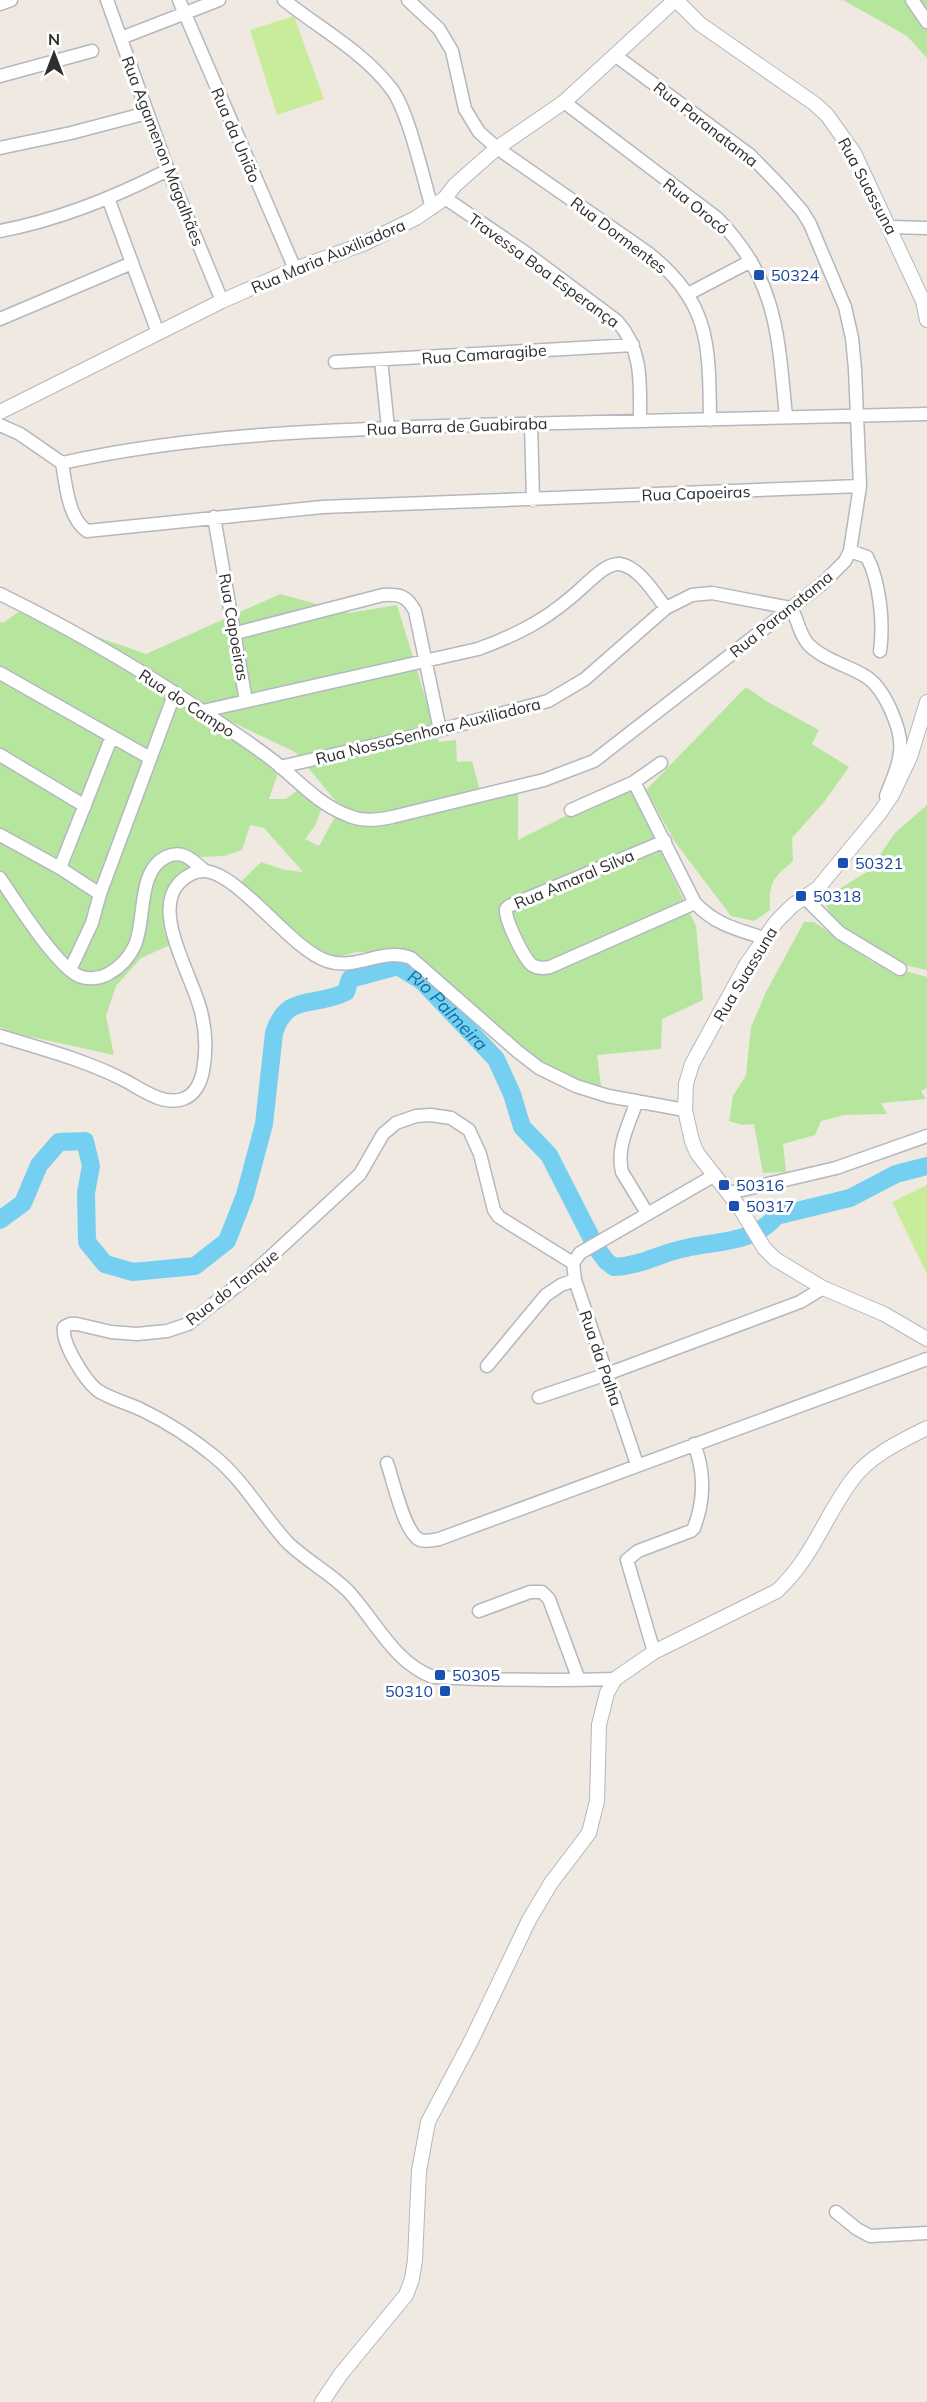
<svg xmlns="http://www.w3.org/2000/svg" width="927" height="2402" viewBox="0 0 927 2402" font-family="Mulish,sans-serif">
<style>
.green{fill:#b6e59e;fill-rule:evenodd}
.pitch{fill:#c9ec9a}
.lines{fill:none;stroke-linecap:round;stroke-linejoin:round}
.river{stroke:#75cff0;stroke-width:18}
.minor-casing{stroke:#b4b7c1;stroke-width:15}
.tertiary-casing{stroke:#b4b7c1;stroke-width:16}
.minor{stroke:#fff;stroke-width:12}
.tertiary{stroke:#fff;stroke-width:14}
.transit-dot{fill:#1a4fb4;stroke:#fff;stroke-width:2}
.labels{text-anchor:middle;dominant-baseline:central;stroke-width:6;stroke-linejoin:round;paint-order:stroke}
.street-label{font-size:16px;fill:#2e2e2e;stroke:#fff}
.transit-label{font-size:16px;fill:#164399;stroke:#fff;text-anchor:start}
.water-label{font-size:18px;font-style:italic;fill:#0d6fa3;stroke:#fff}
</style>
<rect width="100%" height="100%" fill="#efe9e1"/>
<!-- green -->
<path class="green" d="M843,0H927V58L907,36Z
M280,594L349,613L397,605L439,742L456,740L457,762L472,761L481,795L518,787V840L629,784L696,926L703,1000L662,1019L661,1049L597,1055L602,1094L543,1070L400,954L356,952L326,961L240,883L261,862L285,870L303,872L264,828L250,825L242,850L224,856L199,857L170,883L164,932L170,945L141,958L116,986L106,1016L114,1055L14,1033L0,1027V622L3,623L21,610L146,654ZM184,699L295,752L348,816L336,815L319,846L305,839L315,826L324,802L302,787L286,799H269L280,767Z
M746,687L766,701L819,730L812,744L849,767L824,802L792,838L793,861C772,879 769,882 770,910L754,921L731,916L675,842L646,790Z
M927,805V970L900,964L834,922L823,899L870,870L894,834Z
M804,922H814L872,962L927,977V1088L921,1091L926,1099L881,1103L887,1114L844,1115L821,1121L815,1135L783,1144L786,1172L763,1173L754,1124L742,1125L729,1121L733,1096L746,1075L751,1027L766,992Z"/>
<!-- pitch -->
<path class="pitch" d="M294,16L324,99L277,115L250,30Z
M927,1185V1274L892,1202Z"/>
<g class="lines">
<!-- river -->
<path class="river" id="s1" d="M0,1220L23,1203L39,1165L59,1142L85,1141L91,1166L86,1193L87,1242L105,1264L133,1272L195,1266L227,1241L245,1195L264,1124L274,1033C287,992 314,1008 346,992L350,979L398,966L422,981L496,1059L512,1094L522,1127L549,1155L596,1247L606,1261L614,1267C641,1266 660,1253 686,1248C716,1241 755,1243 776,1216L850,1198L896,1174L927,1166"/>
<!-- minor casing -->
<g class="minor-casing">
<path id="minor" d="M107,0L168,170L222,301
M179,0L295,269
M284,0C319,28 362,51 390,87C408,108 423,178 432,208
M408,0L439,29L452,51L465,109L479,132L497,148L648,253C711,302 709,347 710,420
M912,0L927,22
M0,4L11,0
M121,38L219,0
M0,76L92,51
M564,102L717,218C778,280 778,336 786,417
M0,148L71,133L147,113
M108,198L158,333
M445,198L526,253L617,321C643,350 640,383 640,420
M890,227L927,228
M0,231C59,220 115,197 168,170
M688,294L751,261
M0,319L132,263
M381,360L388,428
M335,362L633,345
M531,424L533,500
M0,425L20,434L62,463C197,433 336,430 473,425C624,421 776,418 927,414
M62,463C66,485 68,518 87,531L322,507L860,486
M214,517L246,701
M850,551L867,557C880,582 884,624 880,651
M0,594C80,633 160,681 233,732C249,743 266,754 281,767C302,785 321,805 347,815C362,822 377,820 392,817L544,780L594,761L823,583L845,561L850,551L860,486L855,369L852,338L845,307L810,224L802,211L782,188L750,155L616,56
M236,633L383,595C400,594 407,596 415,611L440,730
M0,673L150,758
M203,711L478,649C522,633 551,617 585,585C594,577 607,563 620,564C639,567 655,594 666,608
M0,755L85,806
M280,767L440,730L548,701L585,679L666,608L692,595L712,593L791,608C798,619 799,635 809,645C824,660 847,665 865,676C884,687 903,730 900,752C899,767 891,782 886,796
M634,782L695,903C716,925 736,929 764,938
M571,810L634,782L661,763
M0,835L60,868L100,894
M665,841L509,906L506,909C505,920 523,957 532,965C538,969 544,968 550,967L695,903
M60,868L112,736
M0,878C16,902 54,962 77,975C86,980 99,979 108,974C121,967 129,958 135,945C146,919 137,871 166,857C183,849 192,860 205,871
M804,897L840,933L900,969
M70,970L92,923L100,894L174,695
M0,1036C42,1049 85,1060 124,1080C141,1089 163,1106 183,1099C195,1095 201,1082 203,1071C206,1054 206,1033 202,1016C196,981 150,914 179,883C186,876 194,871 203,871C238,871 290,949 327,961C357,971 382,947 411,958L517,1051L539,1068L576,1086L608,1096L685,1110
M637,1101C629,1124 616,1147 622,1172L647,1213
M729,1193L836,1168L927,1136
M573,1263L499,1217L494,1210L480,1154L469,1130L451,1118L431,1115L416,1116L396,1123L383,1134L360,1174L252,1274L188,1324L167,1331L137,1334L111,1332L77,1324H70L64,1327C61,1343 85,1380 97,1390C110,1399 128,1403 142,1410C167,1422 193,1439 215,1457C245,1482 262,1515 288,1543C307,1561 330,1573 348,1591C375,1620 394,1663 433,1677C494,1680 554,1681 615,1679
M487,1366L546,1295L561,1285L575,1280
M539,1397L607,1374L800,1302L823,1288
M387,1463C393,1479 404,1533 420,1540C426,1542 433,1540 439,1539L927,1359
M637,1464L575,1280L573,1263L580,1253L715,1175
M479,1611L530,1592H542L549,1599L579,1680
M654,1652L627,1560L638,1551L691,1531L694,1528C705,1499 705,1472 694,1444
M836,2212L857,2229L870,2236L927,2233"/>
</g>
<!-- tertiary casing -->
<g class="tertiary-casing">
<path id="tertiary" d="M676,0L700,24L815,104L827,115L854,153L923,301L927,320
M0,412L222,301L295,269L363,244L416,218L445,198L455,185L497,148L564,102L675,0
M927,702L910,757L892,795L879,814L818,888L793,905L776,922L746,965L692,1064L686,1084L685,1110L692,1141L697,1153L740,1208L764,1248L775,1259L823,1288L884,1314L927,1339
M322,2402L341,2374L406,2295L412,2279L415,2260L419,2171L428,2122L472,2039L529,1920L551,1883L589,1833L597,1801L599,1725L607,1693L615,1679L654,1652L777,1591C814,1556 823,1519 852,1480C869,1456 901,1441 927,1428"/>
</g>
<!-- minor -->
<use href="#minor" class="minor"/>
<!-- tertiary -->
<use href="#tertiary" class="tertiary"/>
</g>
<!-- markers -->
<g class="transit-dot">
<rect x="753" y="269" width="12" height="12" rx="3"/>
<rect x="837" y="857" width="12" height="12" rx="3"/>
<rect x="795" y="890" width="12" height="12" rx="3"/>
<rect x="718" y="1179" width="12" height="12" rx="3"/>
<rect x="728" y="1200" width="12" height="12" rx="3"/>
<rect x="434" y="1669" width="12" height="12" rx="3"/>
<rect x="439" y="1685" width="12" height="12" rx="3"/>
</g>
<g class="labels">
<!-- street labels -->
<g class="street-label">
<text transform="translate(706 124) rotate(38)">Rua Paranatama</text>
<text transform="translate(236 135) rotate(67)">Rua da União</text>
<text transform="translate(163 151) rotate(69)">Rua Agamenon Magalhães</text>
<text transform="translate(868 186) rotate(62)">Rua Suassuna</text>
<text transform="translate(696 206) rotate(39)">Rua Orocó</text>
<text transform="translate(619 235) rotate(37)">Rua Dormentes</text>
<text transform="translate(328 256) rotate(-23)">Rua Maria Auxiliadora</text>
<text transform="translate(544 270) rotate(36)">Travessa Boa Esperança</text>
<text transform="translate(484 354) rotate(-4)">Rua Camaragibe</text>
<text transform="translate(457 426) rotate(-2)">Rua Barra de Guabiraba</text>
<text transform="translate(696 493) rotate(-2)">Rua Capoeiras</text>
<text transform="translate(781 614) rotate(-39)">Rua Paranatama</text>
<text transform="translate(234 627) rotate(80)">Rua Capoeiras</text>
<text transform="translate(187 703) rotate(33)">Rua do Campo</text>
<text transform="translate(428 731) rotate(-14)">Rua NossaSenhora Auxiliadora</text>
<text transform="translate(574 879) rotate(-23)">Rua Amaral Silva</text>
<text transform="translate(745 974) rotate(-59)">Rua Suassuna</text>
<text transform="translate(232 1287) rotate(-38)">Rua do Tanque</text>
<text transform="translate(601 1358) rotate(71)">Rua da Palha</text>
</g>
<!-- transit labels -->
<g class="transit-label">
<text x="771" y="275">50324</text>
<text x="855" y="863">50321</text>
<text x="813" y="896">50318</text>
<text x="736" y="1185">50316</text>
<text x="746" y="1206">50317</text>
<text x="452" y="1675">50305</text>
<text x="433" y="1691" text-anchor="end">50310</text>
</g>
<!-- water labels -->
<g class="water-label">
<text stroke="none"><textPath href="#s1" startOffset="822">Rio Palmeira</textPath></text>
</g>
</g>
<!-- north arrow -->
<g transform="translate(54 54)" stroke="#ffffff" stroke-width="4.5" paint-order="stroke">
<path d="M0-4.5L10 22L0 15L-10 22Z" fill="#2e2e2e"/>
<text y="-9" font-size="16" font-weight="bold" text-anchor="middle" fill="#2e2e2e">N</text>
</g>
</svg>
